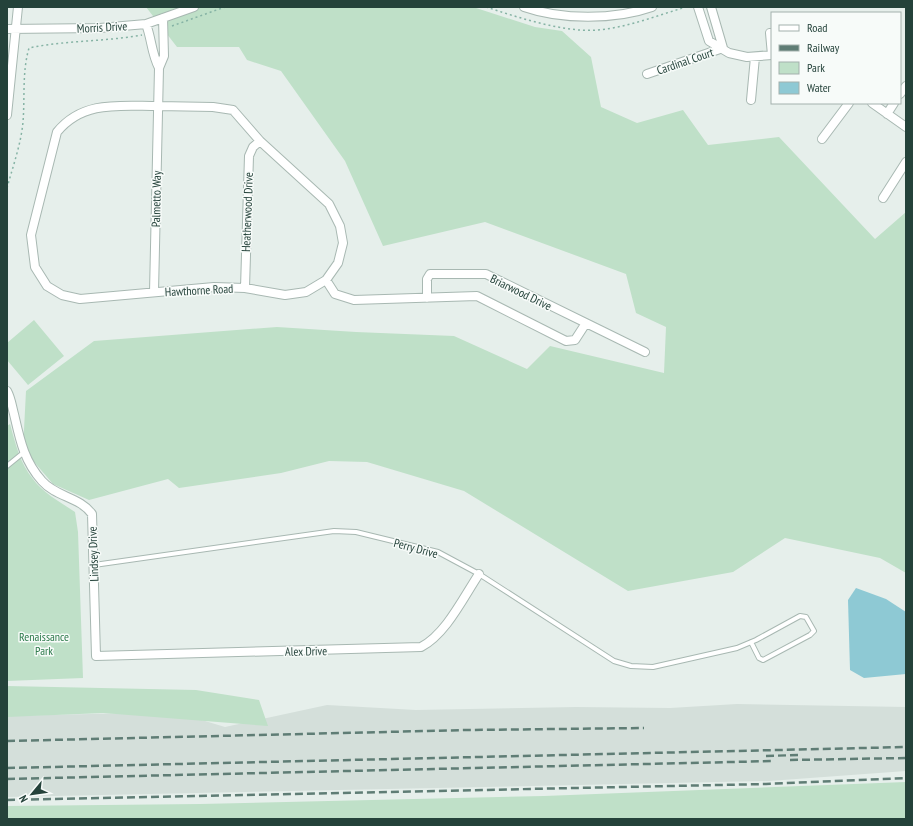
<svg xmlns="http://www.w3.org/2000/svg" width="913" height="826" viewBox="0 0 913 826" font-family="'PT Sans Narrow',sans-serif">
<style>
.built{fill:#d4dfda}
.green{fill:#bfe0c8}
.water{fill:#8ec9d4}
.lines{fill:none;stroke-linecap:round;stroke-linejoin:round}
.lane-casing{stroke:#a8b8b2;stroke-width:6}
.street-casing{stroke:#a8b8b2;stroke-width:10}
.path{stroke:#86b3a5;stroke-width:1.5;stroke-dasharray:2 3;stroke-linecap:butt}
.lane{stroke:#fff;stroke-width:4}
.street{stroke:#fff;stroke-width:8}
.rail{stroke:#5f7d75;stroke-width:2.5;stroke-dasharray:8 4;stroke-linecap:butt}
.labels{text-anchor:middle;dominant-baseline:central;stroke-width:3;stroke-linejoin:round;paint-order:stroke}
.street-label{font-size:12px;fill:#24423a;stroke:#f7fbf9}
.park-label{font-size:12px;fill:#2d7a4b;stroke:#f7fbf9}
</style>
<rect width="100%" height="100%" fill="#e6efeb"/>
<!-- built -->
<path class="built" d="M737,704L906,707V771L769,781L7,797V716L175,712L225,727L327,705L416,710L576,707L670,708Z"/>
<!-- green -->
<path class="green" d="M146,7H473L535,27L562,31L591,57L601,107L637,123L683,110L708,145L779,137L875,239L906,212V573L880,558L785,538L733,572L628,591L464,491L367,462L329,461L281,473L179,488L168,479L89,500L53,484L23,449L26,391L94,341L277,327L356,332L454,336L527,369L550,346L664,373L666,327L636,313L626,274L485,222L383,246L345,161L281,71L247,60L239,47H177Z
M34,320L64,356L28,385L7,360V343Z
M10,424C15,442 20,464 33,479C43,493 60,502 75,512L78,532L83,678L7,681V426Z
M7,686L196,690L259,700L268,726L103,713L7,717Z
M906,782V819H7V806L200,804L544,796Z"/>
<!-- water -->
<path class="water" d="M856,588L886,599L906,612V674L864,678L850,670L848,600Z"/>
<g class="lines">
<!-- lane casing -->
<g class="lane-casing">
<path id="lane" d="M7,466L23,453
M94,565L334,531L356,532L438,552L479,574L614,661L631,666L653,667L737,648L756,640L800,616L806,617L814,631L810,635L763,660L759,658L751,642"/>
</g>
<!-- street casing -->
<g class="street-casing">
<path id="street" d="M524,7C561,20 615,20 652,7
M698,7L709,41L729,53L747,57L772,55
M711,7L723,48
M146,24C152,40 151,52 159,68
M7,29L100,28L146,24L194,7
M770,33L772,55
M647,74L723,48
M900,94L906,86
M751,100L755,57
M872,103L906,127
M158,106L213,107L233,110L260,141L329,204L340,226L343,243L338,263L326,280L306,292L285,295L245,288L214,287L80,299L62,295L47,286L35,267L31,235L57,132C83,100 120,106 158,106Z
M887,114L894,103
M7,115L18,7
M822,139L849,103
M883,198L906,162
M326,280L335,294L354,300L477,296L566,341L575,340L586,323L645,352
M245,288L249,156L253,147L260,141
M154,292L159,68L164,56L163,18
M427,298V279L430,274H486L586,323
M7,391C11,398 12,407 14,414C20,440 24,461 42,481C56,497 80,497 92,514L96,656L421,647C446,634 463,598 479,574"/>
</g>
<!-- path -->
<path class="path" d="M486,7C517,17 547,27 579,30C614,33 652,17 686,7
M172,26L225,7
M7,188C13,166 21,144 23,122C25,97 22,72 29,48C66,40 104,42 142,35"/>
<!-- lane -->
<use href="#lane" class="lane"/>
<!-- street -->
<use href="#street" class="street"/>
<!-- rail -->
<path class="rail" d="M7,741L468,730L644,728
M766,756L798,755
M790,760L906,758
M7,768L906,747
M7,779L774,761
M7,800L766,784L906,778"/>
</g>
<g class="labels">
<!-- street labels -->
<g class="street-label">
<text transform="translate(102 27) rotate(-3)">Morris Drive</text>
<text transform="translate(685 61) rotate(-19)">Cardinal Court</text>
<text transform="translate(156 199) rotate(-89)">Palmetto Way</text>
<text transform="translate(247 212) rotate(-88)">Heatherwood Drive</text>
<text transform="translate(199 290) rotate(-3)">Hawthorne Road</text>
<text transform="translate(521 292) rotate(26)">Briarwood Drive</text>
<text transform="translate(416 548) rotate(15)">Perry Drive</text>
<text transform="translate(93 554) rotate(-92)">Lindsey Drive</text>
<text transform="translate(306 651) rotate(-1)">Alex Drive</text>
</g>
<!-- park labels -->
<g class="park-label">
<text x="44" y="636">Renaissance<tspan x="44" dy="14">Park</tspan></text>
</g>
</g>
<!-- border -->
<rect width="913" height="826" fill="none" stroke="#24423a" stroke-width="16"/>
<!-- legend -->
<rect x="771" y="12" width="130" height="92" fill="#f7fbf9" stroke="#a3b1ad"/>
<rect x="779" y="25" width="20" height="6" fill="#ffffff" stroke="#a3b1ad"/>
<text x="807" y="32" font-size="12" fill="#24423a">Road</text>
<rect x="779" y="45" width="20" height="6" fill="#5f7d75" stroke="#a3b1ad"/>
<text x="807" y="52" font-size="12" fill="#24423a">Railway</text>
<rect x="779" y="62" width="20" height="12" fill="#bfe0c8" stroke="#a3b1ad"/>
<text x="807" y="72" font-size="12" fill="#24423a">Park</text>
<rect x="779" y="82" width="20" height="12" fill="#8ec9d4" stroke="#a3b1ad"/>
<text x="807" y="92" font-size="12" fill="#24423a">Water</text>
<!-- north arrow -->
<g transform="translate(32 794) rotate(241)" stroke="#f7fbf9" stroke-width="3" paint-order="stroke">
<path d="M0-3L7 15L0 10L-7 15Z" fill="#24423a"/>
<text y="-6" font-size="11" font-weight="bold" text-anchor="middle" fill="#24423a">N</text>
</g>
</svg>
